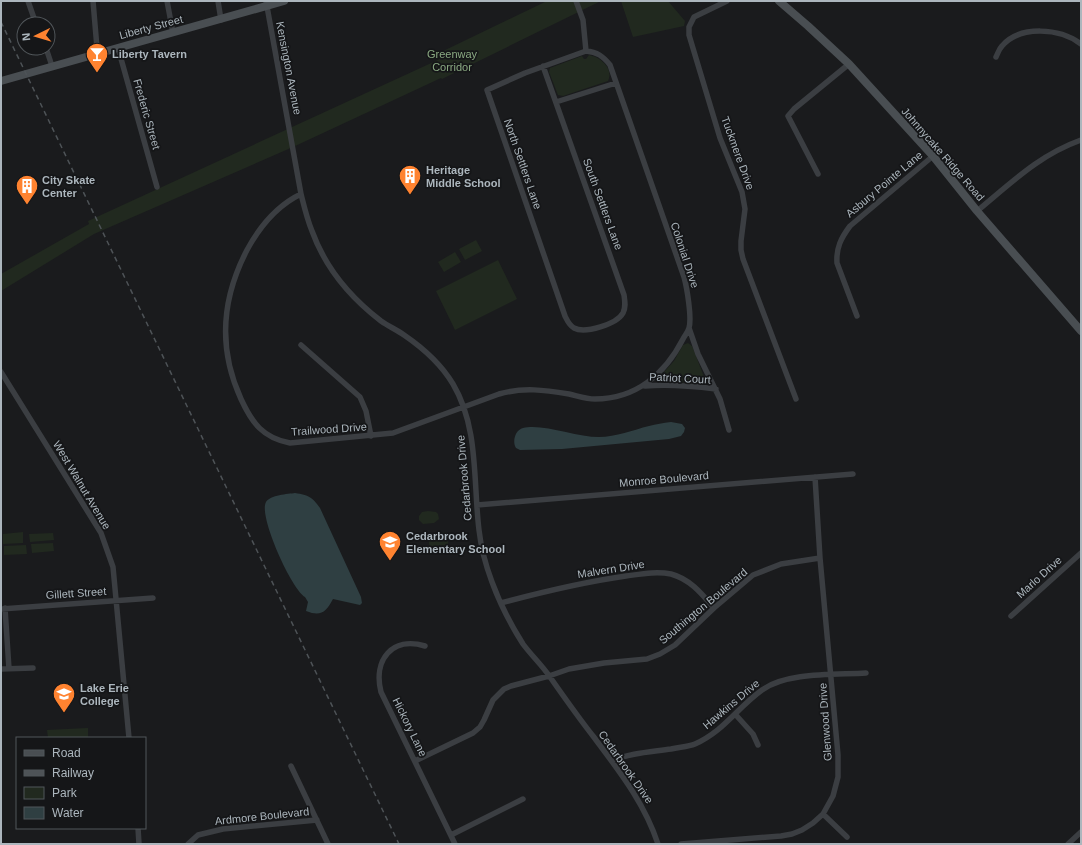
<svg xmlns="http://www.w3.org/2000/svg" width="1082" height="845" viewBox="0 0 1082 845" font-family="Arial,sans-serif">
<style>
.green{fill:#21291f}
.water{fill:#2f3f42}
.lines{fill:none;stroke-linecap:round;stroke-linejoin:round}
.street{stroke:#3b3e42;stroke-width:5.5}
.secondary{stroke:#494e52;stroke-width:8}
.rail{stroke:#4e5357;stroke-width:1.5;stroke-dasharray:5 4;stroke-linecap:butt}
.labels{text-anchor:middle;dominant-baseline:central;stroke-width:3.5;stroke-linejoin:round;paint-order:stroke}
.street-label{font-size:11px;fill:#acb6bd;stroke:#151618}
.poi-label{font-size:11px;font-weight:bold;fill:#acb6bd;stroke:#151618;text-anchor:start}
.park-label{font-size:11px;fill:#8aa982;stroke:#151618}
</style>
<rect width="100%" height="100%" fill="#1a1b1d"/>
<!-- green -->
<path class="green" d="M547,1H601L442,79L441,78L293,147L94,234L1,291V274L89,224L88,221L440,59L439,53Z
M621,1H668L685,21L684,26L633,37Z
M589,55C600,57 614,68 608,81L563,96L558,95L549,72L550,68L582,56L584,59H586Z
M476,240L482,251L465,260L459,249Z
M455,252L461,262L444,272L438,262Z
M498,260L517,299L455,330L436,291Z
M688,343L692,346L693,348L704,377V381L700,384L665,381L662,377L663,373L674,361L683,345Z
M428,511L436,512L438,514L439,519L434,523L423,524L419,520V516L422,512Z
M23,532V543L3,544V534Z
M447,532L449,551L430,552L428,534Z
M53,533L54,540L30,542L29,534Z
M53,543L54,551L32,553L31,544Z
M26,545L27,554L4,555V546Z
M88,728V738H48L47,730Z"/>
<!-- water -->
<path class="water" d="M671,422L682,424L685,428L684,432L681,436L669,439L562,449L520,450L516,448C512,442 515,430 523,428C542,423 576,437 599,437C616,437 633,430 649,426C656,424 663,423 671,422Z
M295,493C309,495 312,497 320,508L361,597L362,603L360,605L333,599C326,612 321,617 306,611L308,602L305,597C292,590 258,516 266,502C270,495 288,494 295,493Z"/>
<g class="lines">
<!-- street -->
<path class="street" d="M28,1L36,24
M93,1L97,48L99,53
M167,1L173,33
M218,1L221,20
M266,1L301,194C276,206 260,226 247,250C222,298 218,349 241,399C252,423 263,438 290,443L393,433L499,394C523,387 545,390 569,394C578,396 586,399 595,399C636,399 665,374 683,339C685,335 688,332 689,328C692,318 687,288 684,277L610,65C603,56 597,52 586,51L525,73L487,90L565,316C567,320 569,325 574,328C585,334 617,324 623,313C626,307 625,302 624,295L543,66
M576,1L583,20L586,51
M727,1L694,17L689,27V35L720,138L742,192L745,209L741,241V250L743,259L796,399
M46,48L52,66
M118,48L157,187
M996,57C998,53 999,49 1002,46C1020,25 1060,28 1081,44
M556,102L616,83
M818,174L788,116L794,109L849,64
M301,194C304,206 307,219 312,231C325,267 351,298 381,321C388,326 397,330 404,335C423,348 441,364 453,384C479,428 473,481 479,530C481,548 486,566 492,582C500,604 511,625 523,644C531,655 542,665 550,677C564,697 578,717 593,736C619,771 644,802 658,844
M977,211C1011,183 1039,155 1081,140
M857,316L837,263C836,248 841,238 850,226L933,156
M689,328L698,354L720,399L729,430
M301,345L360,397L366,411L371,436
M1,372L101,533L113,567L129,738
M645,386C669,384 692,386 716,389
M477,505L853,474
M501,603C542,592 584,582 626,576C641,574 656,571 671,574C690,579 702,594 714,608
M5,608L9,669
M1,609L153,598
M1011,616L1081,553
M425,646C392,636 373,660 381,692L455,844
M1,669L33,668
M735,714L753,734L758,745
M415,761L473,733L480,727L484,720L493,700L504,689L511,686L549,676L569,669L604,663L647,659L660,654L675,645L714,608L753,575L781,564L820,558
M612,761C630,753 651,752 671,749C679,747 688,747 695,744C724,731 737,708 762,690C787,672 835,675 866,673
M291,766L328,844
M823,814L847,837
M138,828L139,844
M451,835L523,799
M188,844L198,835L223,829L317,820
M681,844L781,836L792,834L802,830L813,823L823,814L833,796L838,777V755L820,558L815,477
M1068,844L1081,832"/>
<!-- secondary -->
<path class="secondary" d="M779,1L808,26L849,64L933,156L977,211L1081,331
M1,81L284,1"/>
<!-- rail -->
<path class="rail" d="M1,22L399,844"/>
</g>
<!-- icons -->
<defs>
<g id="bar-pin" transform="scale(1.15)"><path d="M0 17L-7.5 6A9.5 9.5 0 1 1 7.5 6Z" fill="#ff8330" stroke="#151618"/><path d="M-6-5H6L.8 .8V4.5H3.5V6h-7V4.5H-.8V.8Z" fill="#fff"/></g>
<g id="building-pin" transform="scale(1.15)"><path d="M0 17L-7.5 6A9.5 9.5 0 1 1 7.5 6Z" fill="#ff8330" stroke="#151618"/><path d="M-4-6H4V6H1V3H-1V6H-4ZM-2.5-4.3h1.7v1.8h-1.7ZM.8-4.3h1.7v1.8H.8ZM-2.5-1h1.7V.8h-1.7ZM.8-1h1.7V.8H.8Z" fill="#fff"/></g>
<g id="school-pin" transform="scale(1.15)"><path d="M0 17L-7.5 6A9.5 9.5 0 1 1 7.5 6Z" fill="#ff8330" stroke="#151618"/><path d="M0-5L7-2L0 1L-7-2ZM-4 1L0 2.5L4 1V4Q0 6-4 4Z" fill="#fff"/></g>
<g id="university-pin" transform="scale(1.15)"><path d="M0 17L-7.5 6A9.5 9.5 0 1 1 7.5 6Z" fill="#ff8330" stroke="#151618"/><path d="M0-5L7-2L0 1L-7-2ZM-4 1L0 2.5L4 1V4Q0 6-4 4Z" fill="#fff"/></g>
</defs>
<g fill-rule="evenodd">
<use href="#bar-pin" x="97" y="54"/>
<use href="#building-pin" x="410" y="176"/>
<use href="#building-pin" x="27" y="186"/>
<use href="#school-pin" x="390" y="542"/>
<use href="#university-pin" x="64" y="694"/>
</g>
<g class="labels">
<!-- street labels -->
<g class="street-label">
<text transform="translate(151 27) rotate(-15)">Liberty Street</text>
<text transform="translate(289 68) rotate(79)">Kensington Avenue</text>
<text transform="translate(147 114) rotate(74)">Frederic Street</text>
<text transform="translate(738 153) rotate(70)">Tuckmere Drive</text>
<text transform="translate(943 154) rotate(49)">Johnnycake Ridge Road</text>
<text transform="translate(523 164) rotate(71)">North Settlers Lane</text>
<text transform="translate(884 184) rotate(-40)">Asbury Pointe Lane</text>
<text transform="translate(603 204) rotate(70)">South Settlers Lane</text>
<text transform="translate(685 255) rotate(72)">Colonial Drive</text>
<text transform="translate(680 378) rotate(3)">Patriot Court</text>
<text transform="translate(329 429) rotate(-4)">Trailwood Drive</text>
<text transform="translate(464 478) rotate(-95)">Cedarbrook Drive</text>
<text transform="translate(664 479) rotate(-5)">Monroe Boulevard</text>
<text transform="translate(82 485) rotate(59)">West Walnut Avenue</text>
<text transform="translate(611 569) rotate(-9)">Malvern Drive</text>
<text transform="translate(1039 577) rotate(-42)">Marlo Drive</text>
<text transform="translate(76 593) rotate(-4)">Gillett Street</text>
<text transform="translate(703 606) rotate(-40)">Southington Boulevard</text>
<text transform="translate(731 704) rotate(-40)">Hawkins Drive</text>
<text transform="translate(825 722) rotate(-94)">Glenwood Drive</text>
<text transform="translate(410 727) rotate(64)">Hickory Lane</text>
<text transform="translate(626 767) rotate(55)">Cedarbrook Drive</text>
<text transform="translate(262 816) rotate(-6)">Ardmore Boulevard</text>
</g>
<!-- poi labels -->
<g class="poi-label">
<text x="112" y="54">Liberty Tavern</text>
<text x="426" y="170">Heritage<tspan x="426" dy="13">Middle School</tspan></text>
<text x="42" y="180">City Skate<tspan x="42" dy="13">Center</tspan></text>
<text x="406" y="536">Cedarbrook<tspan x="406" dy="13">Elementary School</tspan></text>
<text x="80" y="688">Lake Erie<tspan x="80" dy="13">College</tspan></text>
</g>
<!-- park labels -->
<g class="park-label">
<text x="452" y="54">Greenway<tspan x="452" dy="13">Corridor</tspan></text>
</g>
</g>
<!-- border -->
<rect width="1082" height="845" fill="none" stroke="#acb6bd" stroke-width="4"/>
<!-- legend -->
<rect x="16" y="737" width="130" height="92" fill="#151618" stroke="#51565a"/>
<rect x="24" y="750" width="20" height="6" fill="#494e52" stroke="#51565a"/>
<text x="52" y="757" font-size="12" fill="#acb6bd">Road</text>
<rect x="24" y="770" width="20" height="6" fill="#4e5357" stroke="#51565a"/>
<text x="52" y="777" font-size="12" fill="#acb6bd">Railway</text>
<rect x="24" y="787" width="20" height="12" fill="#21291f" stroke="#51565a"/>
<text x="52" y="797" font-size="12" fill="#acb6bd">Park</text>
<rect x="24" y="807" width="20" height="12" fill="#2f3f42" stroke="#51565a"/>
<text x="52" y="817" font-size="12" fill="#acb6bd">Water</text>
<!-- north arrow -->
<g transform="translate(36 36) rotate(265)"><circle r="19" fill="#151618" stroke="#51565a"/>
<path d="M0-3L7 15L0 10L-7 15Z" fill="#ff8330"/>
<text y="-6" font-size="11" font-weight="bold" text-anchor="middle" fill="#acb6bd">N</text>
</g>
</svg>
